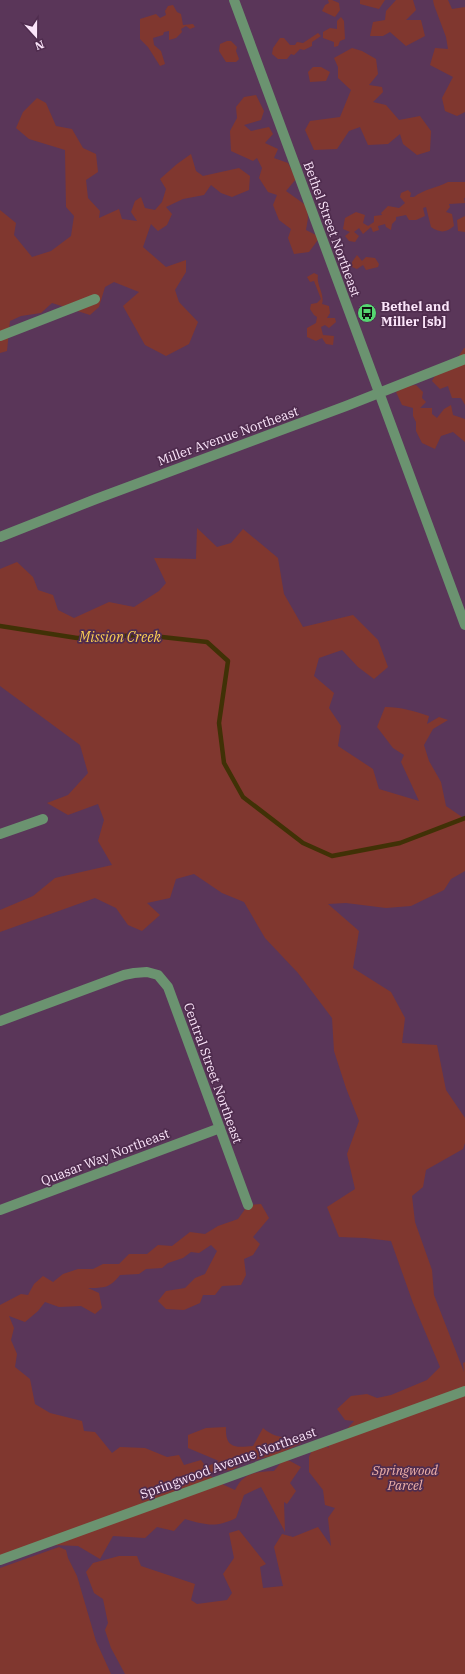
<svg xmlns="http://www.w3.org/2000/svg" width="465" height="1674" viewBox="0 0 465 1674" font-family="'IBM Plex Serif',serif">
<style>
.green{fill:#80372f}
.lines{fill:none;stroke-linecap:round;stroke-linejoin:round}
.stream{stroke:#403106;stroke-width:4.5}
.minor{stroke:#6b9370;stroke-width:10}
.labels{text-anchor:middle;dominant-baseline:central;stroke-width:3.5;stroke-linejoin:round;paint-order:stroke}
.street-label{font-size:13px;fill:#fbe5fa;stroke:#4f2c4e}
.poi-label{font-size:13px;font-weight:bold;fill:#fbe5fa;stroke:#4f2c4e;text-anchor:start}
.park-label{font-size:13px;font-style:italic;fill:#efb2a9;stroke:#4f2c4e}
.water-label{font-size:14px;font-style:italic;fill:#fbcd53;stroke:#4f2c4e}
</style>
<rect width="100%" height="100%" fill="#5a3659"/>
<!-- green -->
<path class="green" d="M328,0H332L339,3L340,10L335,17L322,11L325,5L329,3Z
M360,0H385L379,9L360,4Z
M396,0H413L416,10L406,20H421L425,36L406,46L390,32L383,36H370L373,22L385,20L386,11Z
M433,0H448L452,9L465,7V112L457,116L445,111L442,98L453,77L430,65L435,48L448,49L446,37L434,5Z
M173,5L177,12L181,14L183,25L193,24L195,27L190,29L186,26L181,29L182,32L176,38L169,40V31L164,32L163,35L153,38L154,45L161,51L165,64L160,66L148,47L140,39V19L156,14L160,18L166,15L165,11L168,6Z
M341,17L344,21L345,39L340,41L338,46L334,47V42L323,38V32L330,28L337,29V21Z
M318,33L321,36L312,42V46L304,50L300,49L294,55L291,54L287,59H278L272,54L273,48L280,38H284L290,45H295L297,42L303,43Z
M227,41H231L237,47L236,51L239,59L236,62H226L219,51L220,44Z
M352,48L362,51L376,59L378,74L369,85L382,87L383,92L373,102L386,105L399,120L420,116L431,131L430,151L417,155L403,144L400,134L388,144L368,145L360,127L349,131L337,149L314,150L305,130L310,121L340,117L351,90L338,78V67L334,58Z
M313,67H321L330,72L326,81L310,82L308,72Z
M256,95L264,111L261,120L244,125L251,131L269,127L273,134L265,143L278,149L274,158L288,163L296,179L286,191L307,206L308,218L306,230L320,237L309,252L294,254L288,238L291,229L279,220L273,205L277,195L268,192L259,178L262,168L257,158L253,161L231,151L230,131L237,118L236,107L244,97Z
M37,98L46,103L56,126L72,129L83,148L96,154L98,172L86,180L88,198L100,211L99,218L119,209L122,219L137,221L131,212L135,201L141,197L145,208L155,210L162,202L166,189L160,179L177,164L191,154L196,171L203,176L239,168L250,176L249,190L232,197L221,193L211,185L204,195L183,199L166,207L172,214L167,225L158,231L151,224L143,247L166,267L186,260V272L175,290L179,302L198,322L189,344L166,356L145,345L123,306L139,292L114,282L105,287L99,307L90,315L52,303L41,313L21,316L10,321L7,351L0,353V210L16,223L14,235L32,257L51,251L71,236L74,216L66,207L65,150L29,139L16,128L23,112Z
M448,182H465V198H464L465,203L449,204L450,207L446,212L452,214L454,226C446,233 440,233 431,227L426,207L423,208L425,216L416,220H409L406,215L396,217V220L392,224L391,230L386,227L385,224L378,226L379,230L373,232L371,227L363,234L359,228L354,232L359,236L355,242L349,241L345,236L350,232L343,229L345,218L356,212L365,215L363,223L368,226L374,222V216L382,215L381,213L388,206L399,208L405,203L400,197L401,193L408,190L411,193L410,197H414C424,189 437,188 448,182Z
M465,216V232L458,231L457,220Z
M357,255L362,261L366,257L375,258L379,264L378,267L366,270L363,265L357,269L352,267V262Z
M314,273L318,275C316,285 325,294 322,304L329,306L330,313L327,318H335L336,322L329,328L325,325L321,327L323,335L334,336L333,345L326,344L322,338L316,341L307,337V328L316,323L317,317L314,315L310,309L311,304L317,303L321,299L314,281L310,282L307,277Z
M464,348H465V405L461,398H452L448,386L440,389L432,381L440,366L451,368Z
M416,385L423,392L422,398L426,402L420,408H432V414L437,418L444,409L451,405L453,415L465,419V442L453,432L441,436L435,449L422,443L416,431V422L413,416V408L402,405L396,392L406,386Z
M197,528L217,547L231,543L243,529L278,558L284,594L303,627L353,615L378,640L388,667L374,679L358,667L342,650L319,658L314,676L334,693L329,708L341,726L338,746L373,769L379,789L419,801L401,762L404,755L393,748L377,727L385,707C401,707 414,711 429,716L427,724L439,717L448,720L433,729L424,745L429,761L441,782L446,806L465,819V871L451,879L444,890L411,906L386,908L346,903L328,904L359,931L353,968L391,992L405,1018L402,1043L437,1045L446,1090L465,1118V1143L463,1149L426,1170L423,1187L412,1196L415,1222L432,1270L434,1295L464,1372L463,1363L465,1362V1674H125L111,1648L105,1630L108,1623L103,1599L94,1593L86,1572L93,1563L119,1556H137L141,1566L195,1584L191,1600L197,1604L227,1600L232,1593L223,1574L234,1558L229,1533L239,1530L266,1564L260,1567L263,1588L283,1586L274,1547L282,1534L293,1537L318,1527L331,1546L328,1518L335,1508L325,1505L323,1490L309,1472V1457L316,1441L329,1448L327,1443L339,1438L354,1421L345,1420L337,1409L351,1396L367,1394L377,1398L391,1395L427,1380L440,1367L413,1303L391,1241L365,1238L339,1237L327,1207L355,1189L347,1154L359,1121L346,1088L334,1051L332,1018L298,973L265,938L244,902L222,893L194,874L176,879L170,898L147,903L160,915L142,931L128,925L116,908L95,898L0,932V910L33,896L55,878L112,865L98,841L104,820L98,804L68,815L47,803L68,795L88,773L80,745L0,686V569L17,562L33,577L38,590L53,595L58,610L74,618L109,602L134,607L159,591L166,583L154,558L196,559Z
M261,1204L269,1218L253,1237L260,1244L253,1255L244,1259L246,1275L241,1285L222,1286L215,1295H203L200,1303L184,1310L166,1309L158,1301L166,1291L185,1288L195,1278L205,1274L217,1251L211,1245L199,1253L191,1252L183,1258L168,1263L162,1268L146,1269L139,1274L120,1275C110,1288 104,1288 88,1288L99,1293L102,1308L95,1314L81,1306L59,1307L45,1302L38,1311L25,1322L9,1316L14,1328L11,1340L17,1354L15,1367L30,1379L35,1404L50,1413L82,1421L84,1431L95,1432L112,1453L120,1447L145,1448L167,1457L179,1455L184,1465L201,1460L206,1467L219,1461L188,1448V1435L206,1428L226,1427C225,1448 235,1448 253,1446L263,1428C276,1439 286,1438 303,1437L300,1444L274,1456L262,1458L244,1463L232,1470L218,1471L209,1475L224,1485L235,1490C244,1472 256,1472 274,1471L283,1460L290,1461L301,1467L290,1483L296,1491L287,1504L284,1502L285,1532L261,1487L244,1495L236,1518C216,1528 206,1525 185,1519L174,1531L157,1527L145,1538L113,1536L100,1559L78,1546L52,1545L0,1561V1305L21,1294L28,1295L34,1284L43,1276L53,1282L63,1274L78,1269H93L103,1264H119L129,1254H147L158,1245L172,1246L190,1232L205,1234L218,1226L238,1219L248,1205Z
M59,1547L66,1550L68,1558L77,1576L96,1641L111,1674H0V1568Z"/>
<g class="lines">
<!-- stream -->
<path class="stream" d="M0,626L77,638L144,635L207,642L228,661L219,723L224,763L243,797L303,843L332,856L400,843L465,818"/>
<!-- minor -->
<path class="minor" d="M234,0L465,625
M0,336L95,299
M0,537L96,499L346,406L465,359
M0,834L43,819
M0,1021L124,975L134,973L147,972L158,975L168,987L248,1205
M0,1210L220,1128
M0,1560L465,1391"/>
</g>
<!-- icons -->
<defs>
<g id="bus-disc" transform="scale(1)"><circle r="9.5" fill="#55d671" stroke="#4f2c4e"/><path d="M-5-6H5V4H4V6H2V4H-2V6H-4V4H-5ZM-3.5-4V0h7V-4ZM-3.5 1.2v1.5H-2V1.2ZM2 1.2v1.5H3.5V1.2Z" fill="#111"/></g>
</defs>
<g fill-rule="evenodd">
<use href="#bus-disc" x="367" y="313"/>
</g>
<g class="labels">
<!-- street labels -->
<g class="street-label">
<text transform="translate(332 229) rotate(70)">Bethel Street Northeast</text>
<text transform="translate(228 436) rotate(-20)">Miller Avenue Northeast</text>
<text transform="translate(213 1073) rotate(70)">Central Street Northeast</text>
<text transform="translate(105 1157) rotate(-21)">Quasar Way Northeast</text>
<text transform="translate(228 1463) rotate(-20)">Springwood Avenue Northeast</text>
</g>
<!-- poi labels -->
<g class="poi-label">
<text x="381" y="306">Bethel and<tspan x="381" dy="15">Miller [sb]</tspan></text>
</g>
<!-- park labels -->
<g class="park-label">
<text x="405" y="1470">Springwood<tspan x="405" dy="15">Parcel</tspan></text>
</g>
<!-- water labels -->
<g class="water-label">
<text x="120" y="637">Mission Creek</text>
</g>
</g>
<!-- north arrow -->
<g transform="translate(36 36) rotate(159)" stroke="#4f2c4e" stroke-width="3" paint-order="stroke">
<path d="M0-3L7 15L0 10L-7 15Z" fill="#fbe5fa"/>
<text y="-6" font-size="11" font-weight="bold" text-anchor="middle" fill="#fbe5fa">N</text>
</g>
</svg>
